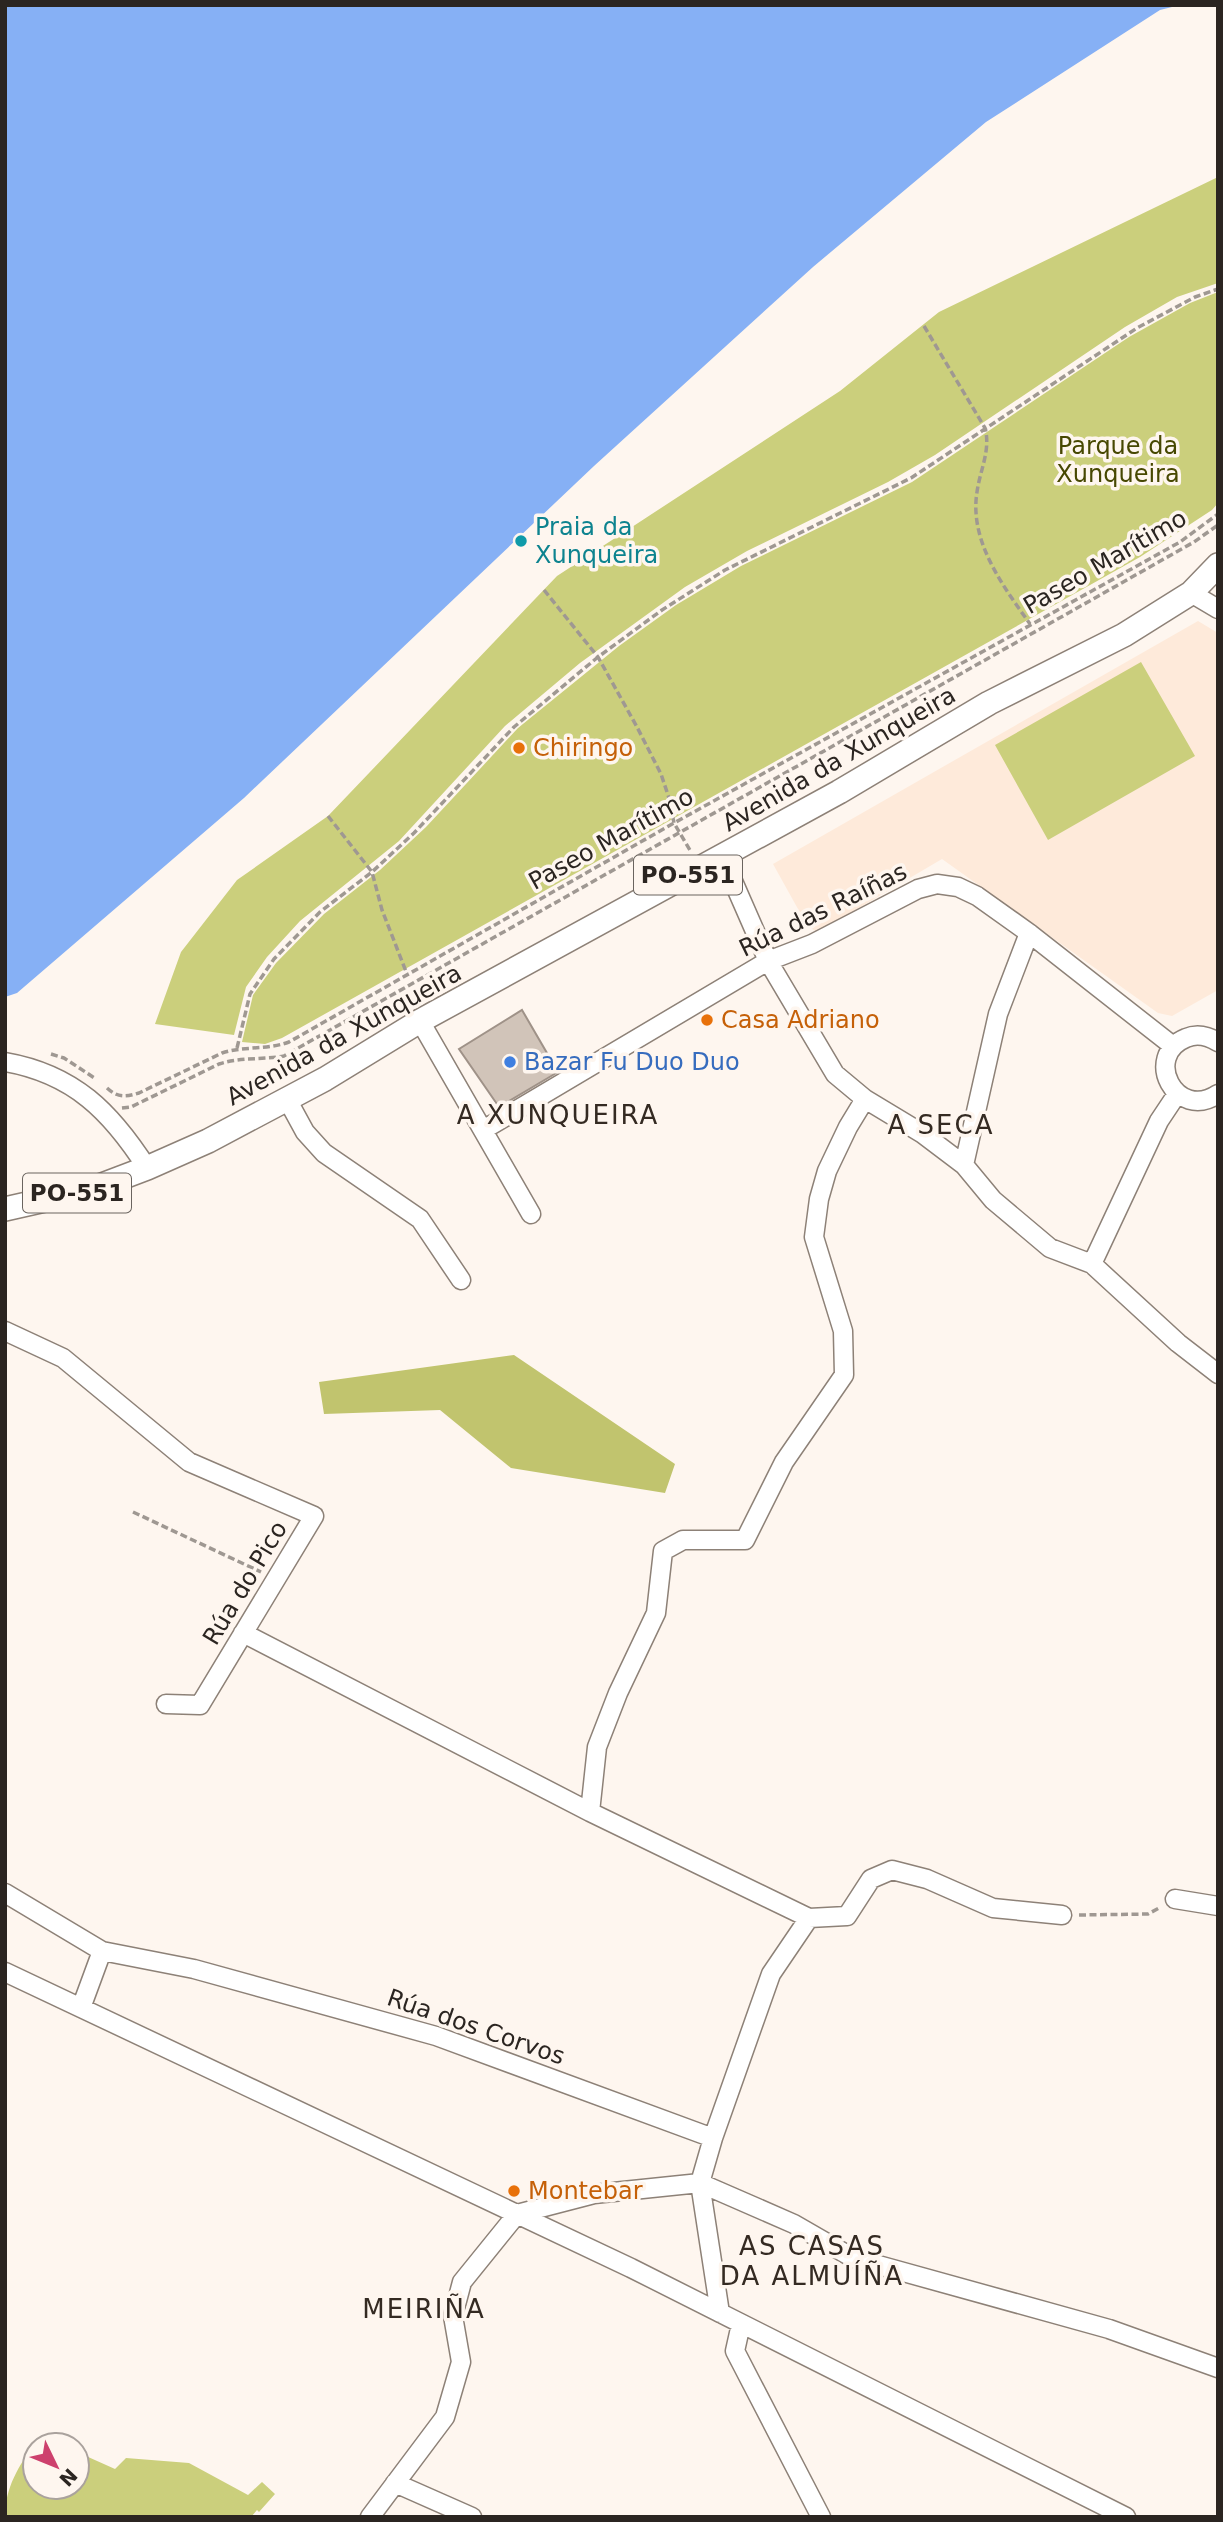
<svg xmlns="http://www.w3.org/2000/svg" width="1223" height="2522" viewBox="0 0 1223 2522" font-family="'DejaVu Sans',sans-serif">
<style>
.built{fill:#feeada}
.green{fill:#cbcf7c}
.forest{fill:#c1c46e}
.water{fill:#86b0f5}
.building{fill:#d1c4b9;stroke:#9f9288;stroke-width:2}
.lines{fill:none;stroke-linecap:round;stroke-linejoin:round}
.minor-casing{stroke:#8d8177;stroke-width:21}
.major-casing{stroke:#8d8177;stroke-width:26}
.path{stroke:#9f9892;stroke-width:3.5;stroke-dasharray:7 3.5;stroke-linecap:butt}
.minor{stroke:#fff;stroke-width:18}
.major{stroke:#fff;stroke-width:23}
.culture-dot{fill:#0f9aa8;stroke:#fef6ef;stroke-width:2.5}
.food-dot{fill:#e8710a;stroke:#fef6ef;stroke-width:2.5}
.shop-dot{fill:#3f7fe0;stroke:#fef6ef;stroke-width:2.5}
.labels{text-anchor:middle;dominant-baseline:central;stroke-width:7;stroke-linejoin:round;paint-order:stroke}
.shield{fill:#fef6ef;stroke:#6a645f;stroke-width:2}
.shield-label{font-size:23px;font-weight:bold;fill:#2b2521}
.park-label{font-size:24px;fill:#474802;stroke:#fef6ef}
.culture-label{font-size:24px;fill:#0d838f;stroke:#fef6ef;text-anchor:start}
.street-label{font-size:24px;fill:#2b2521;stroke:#fef6ef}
.food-label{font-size:24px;fill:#c56008;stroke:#fef6ef;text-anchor:start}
.shop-label{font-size:24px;fill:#366cbe;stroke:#fef6ef;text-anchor:start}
.neighbourhood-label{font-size:26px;letter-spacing:2px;fill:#342a22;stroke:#fef6ef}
</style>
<rect width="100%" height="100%" fill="#fef6ef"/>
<!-- built -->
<path class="built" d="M1198,621L1218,633V990L1172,1016L1158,1013L942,859L818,932L808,927L773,864Z"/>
<!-- green -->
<path class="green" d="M1218,177V283L1177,297L1125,327L935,455L888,482L747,551L685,587L580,663L505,726L399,841L300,921L267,957L246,987L234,1035L155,1024L181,952L237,880L328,816L557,576L840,391L939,312Z
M1218,292V503L1212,510L1140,557L282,1038L265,1044L242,1042L253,995L276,963L324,914L380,870L426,827L518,728L619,646L676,605L741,566L912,482L1129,337L1190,303Z
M1141,662L1195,756L1048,840L995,745Z
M35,2443L41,2445H35V2487H77V2452L115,2469L126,2458L189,2463L248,2495L262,2482L275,2494L259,2512L257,2510L251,2517H5C5,2487 19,2466 35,2443Z"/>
<!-- forest -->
<path class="forest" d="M514,1355L675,1464L665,1493L511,1468L440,1410L324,1414L319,1382Z"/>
<!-- water -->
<path class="water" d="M5,5H1180L1160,10L986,122L813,267L594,466L244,798L17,993L5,997Z"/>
<!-- building -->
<path class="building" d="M522,1010L558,1072L499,1107L459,1049Z"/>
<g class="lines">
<!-- minor casing -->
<g class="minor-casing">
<path id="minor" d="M1191,593L1218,609
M722,856L768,961L835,1074L865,1099L923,1134L964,1165L993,1200L1050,1248L1092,1264L1178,1343L1218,1374
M420,1021L531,1214
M1218,1042C1208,1036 1197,1033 1186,1038C1142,1056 1176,1122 1218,1094
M5,1062C74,1074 111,1112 147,1168
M287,1099L305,1132L324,1153L420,1219L461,1280
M483,1130L768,961L812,944L918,889L937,884L958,887L977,896L1029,933L1173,1046
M964,1165L998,1014L1029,933
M1092,1264L1159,1121L1177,1094
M5,1331L63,1358L189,1462L314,1516L200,1705L166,1704
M243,1633L590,1812L809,1918L847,1916L871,1879L892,1870L927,1879L993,1908L1062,1915
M590,1812L597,1747L618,1693L656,1613L663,1551L683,1540H745L784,1462L844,1375L843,1331L814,1237L819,1199L827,1171L848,1127L865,1099
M5,1893L102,1951L194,1969L436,2036L713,2138L700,2183L594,2194L517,2214L462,2282L453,2316L461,2362L445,2417L370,2517
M1175,1899L1218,1906
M5,1972L631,2268L1126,2517
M81,2008L102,1951
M713,2138L771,1974L809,1918
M700,2183L794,2224L853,2258L1109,2329L1218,2368
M700,2183L720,2313
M741,2324L735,2351L821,2517
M395,2483L472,2517"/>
</g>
<!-- major casing -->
<g class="major-casing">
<path id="major" d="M5,1209L89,1190L147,1168L208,1141L325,1079L420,1021L839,792L989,703L1124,635L1191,593L1218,565"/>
</g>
<!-- path -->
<path class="path" d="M924,326L985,428C991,450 980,470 977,492C969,541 1003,586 1030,624
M544,590L598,657L637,727L661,774L669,798L674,823L691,852
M328,816L372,872L382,910L407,974
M237,1048L250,994L274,959L320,912L372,872L414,833L514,727L598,657L662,610L725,570L911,478L1137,328L1195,297L1218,289
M51,1054L64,1058L96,1079
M107,1088C118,1098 125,1097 139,1093L222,1053C244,1046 267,1050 289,1042L674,823L1180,542L1218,514
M122,1108L131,1107L219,1064C240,1057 262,1060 284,1056L1194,542L1218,525
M133,1512L261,1572
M1079,1915L1148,1914L1161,1907"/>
<!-- minor -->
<use href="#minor" class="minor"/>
<!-- major -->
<use href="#major" class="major"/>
</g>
<!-- markers -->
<circle class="culture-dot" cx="521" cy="541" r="7"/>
<g class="food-dot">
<circle cx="519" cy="748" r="7"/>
<circle cx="707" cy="1020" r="7"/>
<circle cx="514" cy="2191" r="7"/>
</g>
<circle class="shop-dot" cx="510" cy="1062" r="7"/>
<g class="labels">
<!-- shield labels -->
<g class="shield">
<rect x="634" y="855.5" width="108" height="39" rx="5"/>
<rect x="23" y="1173.5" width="108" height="39" rx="5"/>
</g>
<g class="shield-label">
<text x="688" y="875">PO-551</text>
<text x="77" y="1193">PO-551</text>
</g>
<!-- park labels -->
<g class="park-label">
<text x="1118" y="446">Parque da<tspan x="1118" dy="28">Xunqueira</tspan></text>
</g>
<!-- culture labels -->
<g class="culture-label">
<text x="535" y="527">Praia da<tspan x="535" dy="28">Xunqueira</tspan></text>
</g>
<!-- street labels -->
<g class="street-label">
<text transform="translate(1105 562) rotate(-30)">Paseo Marítimo</text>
<text transform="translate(839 759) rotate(-30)">Avenida da Xunqueira</text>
<text transform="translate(611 839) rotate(-29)">Paseo Marítimo</text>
<text transform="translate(823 910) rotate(-26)">Rúa das Raíñas</text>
<text transform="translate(344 1035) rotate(-29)">Avenida da Xunqueira</text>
<text transform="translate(245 1583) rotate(-59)">Rúa do Pico</text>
<text transform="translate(476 2027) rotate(19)">Rúa dos Corvos</text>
</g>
<!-- food labels -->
<g class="food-label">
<text x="533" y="748">Chiringo</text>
<text x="721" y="1020">Casa Adriano</text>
<text x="528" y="2191">Montebar</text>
</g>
<!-- shop labels -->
<g class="shop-label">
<text x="524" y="1062">Bazar Fu Duo Duo</text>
</g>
<!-- neighbourhood labels -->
<g class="neighbourhood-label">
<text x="558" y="1115">A XUNQUEIRA</text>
<text x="941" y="1125">A SECA</text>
<text x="812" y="2246">AS CASAS<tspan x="812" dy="30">DA ALMUÍÑA</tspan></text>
<text x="424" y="2309">MEIRIÑA</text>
</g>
</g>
<!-- border -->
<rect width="1223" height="2522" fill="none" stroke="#2b2521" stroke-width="14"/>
<!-- north arrow -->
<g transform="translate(56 2466) rotate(133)"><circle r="33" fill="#fef6ef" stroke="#aaa29d" stroke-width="2"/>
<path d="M0-5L12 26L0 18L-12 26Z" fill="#cd406d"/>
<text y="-10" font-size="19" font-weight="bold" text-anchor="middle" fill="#2b2521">N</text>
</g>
</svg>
